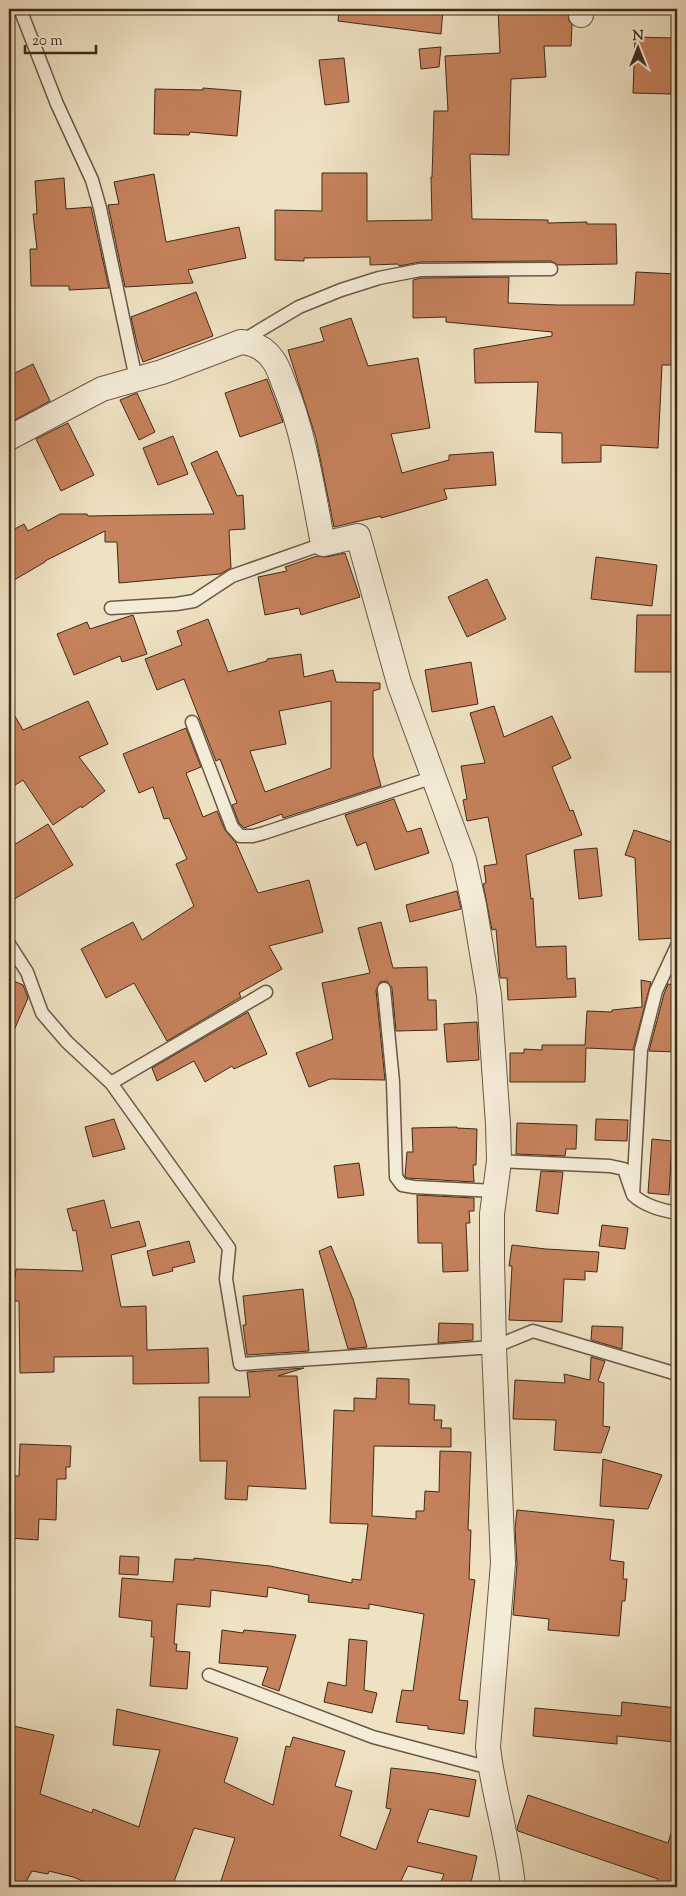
<svg xmlns="http://www.w3.org/2000/svg" width="686" height="1896" viewBox="0 0 686 1896" font-family="'Sorts Mill Goudy',serif">
<style>
.building{fill:#c6825d;stroke:#3e2a19;fill-rule:evenodd}
.lines{fill:none;stroke-linecap:round;stroke-linejoin:round}
.lane-casing{stroke:#6a5844;stroke-width:15}
.street-casing{stroke:#6a5844;stroke-width:26}
.lane{stroke:#f5ecd8;stroke-width:12}
.street{stroke:#f5ecd8;stroke-width:24}
</style>
<rect width="100%" height="100%" fill="#efe2c3"/>
<filter id="stains"><feTurbulence type="fractalNoise" baseFrequency=".004" numOctaves="4"/><feColorMatrix values="0 0 0 0 .2 0 0 0 0 .09 0 0 0 0 .02 0 0 0 .5 -.17"/></filter>
<radialGradient id="worn" r=".72"><stop offset=".6" stop-color="#630" stop-opacity="0"/><stop offset="1" stop-color="#630" stop-opacity=".3"/></radialGradient>
<!-- building -->
<path class="building" d="M339,9H443L441,34L338,21Z
M498,9H567L569,21L572,24L571,46H544L546,77L511,79L509,155L470,154L472,219L548,220V223L587,222V224H616L617,264L558,265L551,261L420,262L399,266L398,264L370,265V257L304,258V261L275,260V210L322,211V173H367V221L432,220L431,177H432L434,111H448L445,56L500,53Z
M635,37L673,38L671,94L633,93Z
M441,47L439,67L421,69L419,49Z
M344,58L349,102L325,105L319,60Z
M203,88L241,91L237,136L190,132L189,135L154,134L155,89L203,90Z
M154,174L166,242L239,227L246,258L188,270L193,283L125,287L108,205L119,204L114,182Z
M64,178L66,209L91,207L109,288L69,290V286H31L30,249H37L33,214H37L35,181Z
M636,272L677,274V365H662L658,448L601,445V462L562,463V433L535,432L538,382L475,383L474,349L552,336V332L446,322V317L413,318V280L421,278L509,277L508,303L558,305H634Z
M196,292L213,336L143,362L138,348L131,317Z
M351,318L368,366L418,358L430,428L391,434L402,473L449,460V455L493,452L496,485L444,489L447,499L381,518V516L334,527L316,438L288,350L324,341L320,328Z
M33,364L50,401L9,423V376Z
M267,379L283,422L240,437L225,393Z
M137,393L155,432L139,440L120,400Z
M68,423L94,475L61,491L36,439Z
M173,436L188,474L158,485L143,448Z
M217,451L237,496L243,495L245,529L229,530L231,568L220,574L119,583L117,542H105V531L45,561V562L9,583V532L24,524L28,531L60,514H87L88,516L214,514L191,463Z
M345,553L360,597L301,615L299,608L265,615L258,577L287,571L285,567L317,556L326,557Z
M596,557L657,565L652,606L591,599Z
M487,579L506,619L467,637L448,597Z
M133,615L147,654L122,662L120,656L74,675L57,634L87,622L90,629Z
M637,615H677L676,672H635Z
M208,619L228,672L267,661V659L301,654L304,677L333,670L336,682L380,683V689L373,691V756L381,786L283,818L282,814L244,828L239,823L232,805L237,803L220,759L216,761L184,679L157,690L145,659L182,645L177,631ZM331,701V768L265,792L250,751L286,744L279,711Z
M471,662L478,704L432,712L425,670Z
M88,701L108,744L79,757L105,791L82,808L81,806L53,825L23,780L9,789V706L23,730Z
M494,706L504,737L552,716L571,758L552,767L570,811L573,810L582,835L526,855L531,899L533,898L536,947L566,946L567,979L575,978L576,997L508,1000L507,978H500L496,929L492,930L483,884L486,883L484,866L497,864L488,817L467,821L463,800L467,799L461,766L485,763L470,713Z
M186,728L201,767L186,773L203,817L217,811L225,830L236,843L258,893L309,880L323,932L269,946L282,969L239,993L241,997L167,1041L134,983L106,998L81,949L133,922L142,940L194,906L176,864L187,859L169,818L164,819L153,787L139,793L123,754Z
M394,799L407,832L421,828L429,853L375,870L366,842L357,846L345,815Z
M48,824L73,865L9,902V848Z
M634,830L677,844V938L639,940L635,858L625,855Z
M597,848L602,896L579,899L574,850Z
M457,891L461,909L410,922L406,905Z
M381,922L393,968L427,967L428,1000H436L437,1030L396,1031L392,988L387,981L380,982L376,990L385,1080L330,1079L309,1087L296,1053L333,1039L322,983L370,973L358,928Z
M9,979L23,985L28,998L9,1042Z
M641,980L651,982L633,1050L586,1048L585,1082H510V1053H524V1049L542,1050V1045H585L587,1011L612,1012V1010L642,1007Z
M668,984L677,985V1052L649,1051L664,994Z
M248,1012L267,1054L234,1069L232,1066L205,1082L194,1061L157,1081L152,1068Z
M477,1022L479,1060L447,1062L444,1024Z
M114,1119L125,1149L93,1157L85,1127Z
M596,1119L628,1120L627,1141L595,1140Z
M517,1123L577,1125L576,1149H566L565,1156L516,1154Z
M457,1127V1128L477,1129L476,1165H473L474,1182L407,1178L405,1176L407,1152H413L412,1128Z
M652,1139L672,1141L669,1195L648,1193Z
M359,1163L364,1195L338,1198L334,1166Z
M541,1171L563,1172L558,1214L536,1211Z
M417,1195L474,1198V1211H469L470,1223H466L468,1271L443,1272L442,1243H418Z
M104,1200L111,1228L139,1221L146,1246L111,1255L121,1307L146,1306L147,1350L208,1348L209,1383L133,1384V1356L54,1357V1372L20,1373L19,1301H9V1279H15L16,1269L83,1271L76,1230L73,1231L67,1209Z
M602,1225L628,1228L625,1249L599,1246Z
M189,1241L195,1262L172,1268L173,1271L153,1276L147,1251Z
M512,1245L546,1249L599,1252L597,1272L585,1271V1280L564,1279L562,1322L509,1320L512,1266H509Z
M331,1246L353,1299L367,1347L348,1349L319,1251Z
M303,1289L309,1351L247,1355L243,1325H246L243,1296Z
M439,1323L473,1324V1340L438,1343Z
M592,1326L623,1327L622,1349L591,1340Z
M591,1357L605,1361L598,1381L604,1383L603,1426L610,1427L601,1453L554,1450L556,1420L513,1419L515,1380L565,1383L564,1374L590,1380Z
M304,1368L278,1376H297L306,1489L248,1486L247,1500L225,1499L227,1461H200L199,1397H250L247,1372Z
M377,1378L409,1379V1404L435,1405L434,1420H442L441,1428H451V1447L374,1446L372,1516L416,1519V1511H424L425,1491L439,1492L440,1451L471,1452L468,1530H471L469,1579L475,1580L459,1700L468,1701L464,1734L428,1729V1726L396,1722L402,1690L413,1691L424,1614L369,1604V1609L308,1602L309,1595L268,1587L267,1597L211,1590L210,1607L177,1604L174,1644H177L176,1651L190,1652L187,1689L150,1686L154,1637H151L152,1621L119,1617L122,1578L173,1582L175,1559L194,1560V1558L270,1566L352,1583V1579L361,1580L368,1524L330,1523L334,1410L354,1411V1398L376,1399Z
M20,1444L71,1446L70,1467H66V1479H57L56,1520L39,1519L38,1540L9,1538V1476H19Z
M603,1459L662,1475L648,1509L600,1506Z
M517,1510L614,1520L610,1560L624,1562L623,1579H627L625,1601H622L619,1636L548,1630L549,1619L513,1615L517,1564L515,1529Z
M120,1556L139,1557L138,1575L119,1574Z
M222,1630L243,1633L244,1630L296,1635L279,1691L262,1685L268,1667L219,1663Z
M349,1639L367,1641L364,1690L377,1693L372,1713L324,1702L328,1682L346,1686Z
M622,1702L677,1708L674,1742L617,1736V1744L533,1736L535,1708L621,1716Z
M117,1709L238,1738L224,1782L273,1805L286,1746L290,1747L293,1737L345,1751L335,1786L352,1791L340,1836L376,1850L391,1809L386,1808L391,1768L435,1773L476,1780L469,1817L429,1809L417,1842L477,1856L470,1887H439L444,1874L408,1866L398,1887H219L235,1838L194,1828L172,1887H97L73,1877L49,1871L48,1874L32,1871L23,1887H16L9,1883V1725L54,1735L40,1794L92,1813L93,1809L139,1827L160,1750L113,1745Z
M528,1795L668,1843L672,1830L677,1831V1887H655L658,1879L518,1831L517,1828Z"/>
<g class="lines">
<!-- lane casing -->
<g class="lane-casing">
<path id="lane" d="M20,9L57,104L92,180L100,208L136,379
M242,341L299,307L341,290L379,278L420,270L551,269
M111,608L176,604L194,601L232,576L323,544
M192,722L232,827L240,836H253L264,833L434,777
M9,944L27,972L42,1013L67,1042L111,1083L229,1248L226,1279L240,1364L494,1347L533,1331L677,1374
M384,989L393,1082L396,1177L402,1185L414,1187L495,1191
M111,1083L266,992
M499,1161L610,1166L624,1169L633,1195L641,1050L656,991L677,946
M633,1195C645,1206 661,1210 677,1213
M209,1675L373,1737L490,1768"/>
</g>
<!-- street casing -->
<g class="street-casing">
<path id="street" d="M581,15V9
M9,438L102,389L162,372L241,342C254,343 265,348 273,360C278,366 281,376 284,384C304,432 313,492 323,544L358,536L399,683L464,860L474,905L489,995L498,1124L499,1161L492,1214V1259L494,1347L503,1563L488,1747C493,1794 509,1840 513,1887"/>
</g>
<!-- lane -->
<use href="#lane" class="lane"/>
<!-- street -->
<use href="#street" class="street"/>
</g>
<!-- margin -->
<rect width="686" height="1896" fill="none" stroke="#efe2c3" stroke-width="30"/>
<rect x="10" y="10" width="666" height="1876" fill="none" stroke="#3e2a19" stroke-width="2.5"/>
<rect x="15" y="15" width="656" height="1866" fill="none" stroke="#3e2a19"/>
<!-- north arrow -->
<g transform="translate(638 48)" stroke="#f5ecd8" stroke-width="4" paint-order="stroke">
<path d="M0-4L9 19L0 12L-9 19Z" fill="#3e2a19"/>
<text y="-8" font-size="14" font-weight="bold" text-anchor="middle" fill="#3e2a19">N</text>
</g>
<!-- scale -->
<path d="M25 45v8h71v-8" fill="none" stroke="#3e2a19" stroke-width="2.5"/>
<text x="32" y="45" font-size="15" fill="#3e2a19" stroke="#f5ecd8" stroke-width="4" paint-order="stroke">20 m</text>
<rect width="100%" height="100%" filter="url(#stains)"/>
<rect width="100%" height="100%" fill="url(#worn)"/>
</svg>
